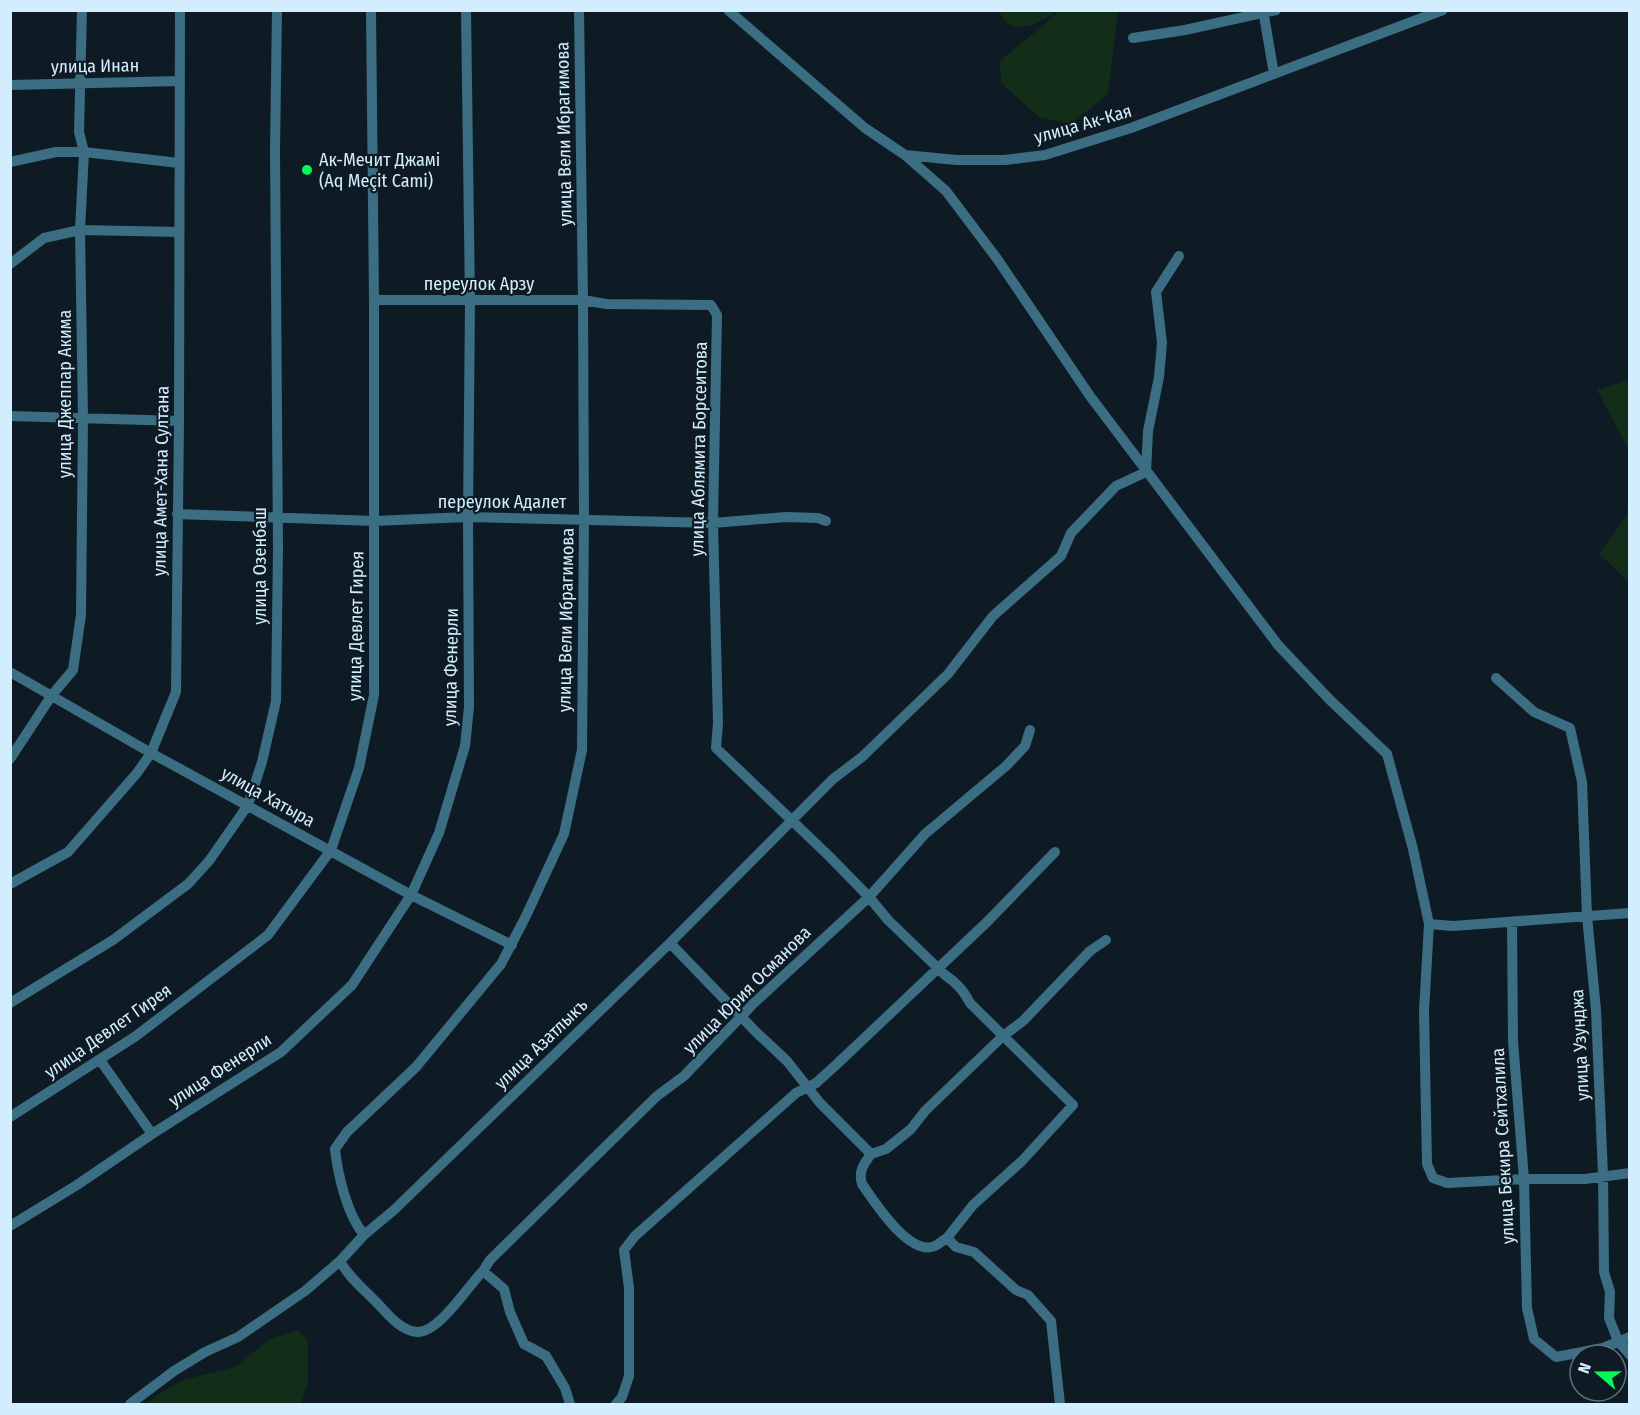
<svg xmlns="http://www.w3.org/2000/svg" width="1640" height="1415" viewBox="0 0 1640 1415" font-family="'Fira Sans Condensed',sans-serif">
<style>
.green{fill:#122d18}
.lines{fill:none;stroke-linecap:round;stroke-linejoin:round}
.minor{stroke:#3b6e82;stroke-width:10}
.poi-dot{fill:#05f758;stroke:#0f1b24;stroke-width:2}
.labels{text-anchor:middle;dominant-baseline:central;stroke-width:4.5;stroke-linejoin:round;paint-order:stroke}
.street-label{font-size:18px;fill:#d2eefe;stroke:#0f1b24}
.poi-label{font-size:18px;fill:#d2eefe;stroke:#0f1b24;text-anchor:start}
</style>
<rect width="100%" height="100%" fill="#0f1b24"/>
<!-- green -->
<path class="green" d="M999,11H1055C1046,20 1025,31 1011,25C1005,23 1002,16 999,11Z
M1060,11H1118L1108,94L1071,124L1039,117L1001,83L1000,61Z
M1629,380H1630L1629,450L1597,390Z
M1629,459L1630,582H1629L1599,554L1627,515Z
M298,1330L308,1341V1380L301,1404H145L161,1393L183,1380L235,1367L270,1339Z"/>
<g class="lines">
<!-- minor -->
<path class="minor" d="M728,10L865,128L905,155L956,160H1005L1045,155L1131,128L1443,10
M1263,10L1274,74
M1133,38L1185,30L1276,10
M10,85L180,81
M905,155L946,191L998,260L1090,396L1278,645L1329,699L1387,754L1413,849L1429,924L1424,1011L1427,1164L1433,1178L1447,1183L1524,1179H1585L1630,1173
M10,162L56,152H84L179,163
M10,264L44,238L80,230L179,232
M374,300H583L606,304L711,305L717,315L713,523L718,723L716,748L829,856L869,897L888,920L945,975C957,983 963,990 970,1003L1073,1105L1022,1161L973,1205L947,1238L956,1247L974,1252L1016,1290L1028,1295L1051,1321L1060,1404
M10,416L179,421
M177,514L374,521L468,517L713,523L786,517L818,518L826,521
M10,672L151,753L411,895L512,945
M1496,678L1534,712L1570,728L1582,782L1587,916L1596,1010L1603,1175L1604,1272L1610,1292L1609,1318L1618,1341L1630,1355
M10,759L52,695L73,670L81,615L83,418L80,230L84,152L79,132L82,10
M10,884L68,852L137,773L151,753L176,692L179,421L180,10
M1512,922L1513,1041L1524,1179L1527,1308L1534,1339L1556,1357L1603,1348L1630,1337
M1429,924L1453,926L1630,913
M670,943L757,1033L787,1061L820,1103L871,1154C864,1164 858,1171 862,1184C874,1201 909,1257 935,1246C939,1244 943,1240 947,1238
M10,1003L113,940L188,884L209,861L248,805L262,762L276,701L278,548L275,150L277,10
M100,1060L152,1134
M10,1117L136,1036L268,935L331,850L359,768L374,695V300L371,10
M871,1154L886,1149L911,1129L925,1111L1003,1036L1023,1021L1090,951L1106,940
M10,1226L77,1185L152,1134L281,1052L352,985L411,895L439,833L465,746L469,707L468,517L470,301L466,10
M364,1235C347,1214 338,1176 335,1149L347,1132L416,1067L501,964L526,916L564,834L582,750L584,519L583,300L579,10
M340,1261C349,1278 367,1292 380,1306C389,1316 402,1331 417,1332C439,1333 468,1286 483,1271
M130,1404L174,1371L205,1352L238,1337L305,1291L340,1261L364,1235L394,1210L670,943L833,779L862,757L948,674L993,616L1061,556L1071,533L1116,486L1146,472L1148,431L1159,377L1162,343L1156,292L1179,256
M570,1404L565,1388L546,1356L524,1344L510,1312L504,1289L483,1271L490,1260L657,1096L684,1076L754,1003L869,897L925,834L1006,766L1025,746L1030,730
M616,1404L622,1397L629,1376V1288L624,1250L635,1236L796,1093L816,1083L837,1064L987,922L1055,852"/>
</g>
<!-- markers -->
<circle class="poi-dot" cx="307" cy="170" r="6"/>
<g class="labels">
<!-- street labels -->
<g class="street-label">
<text transform="translate(95 66) rotate(-1)">улица Инан</text>
<text transform="translate(1083 124) rotate(-16)">улица Ак-Кая</text>
<text transform="translate(564 134) rotate(-91)">улица Вели Ибрагимова</text>
<text x="479" y="284">переулок Арзу</text>
<text transform="translate(65 394) rotate(-90)">улица Джеппар Акима</text>
<text transform="translate(699 449) rotate(-89)">улица Аблямита Борсеитова</text>
<text transform="translate(161 481) rotate(-89)">улица Амет-Хана Султана</text>
<text x="502" y="502">переулок Адалет</text>
<text transform="translate(260 566) rotate(-90)">улица Озенбаш</text>
<text transform="translate(566 620) rotate(-89)">улица Вели Ибрагимова</text>
<text transform="translate(356 626) rotate(-89)">улица Девлет Гирея</text>
<text transform="translate(451 667) rotate(-89)">улица Фенерли</text>
<text transform="translate(268 797) rotate(29)">улица Хатыра</text>
<text transform="translate(747 990) rotate(-45)">улица Юрия Османова</text>
<text transform="translate(108 1031) rotate(-35)">улица Девлет Гирея</text>
<text transform="translate(541 1044) rotate(-44)">улица Азатлыкъ</text>
<text transform="translate(1580 1045) rotate(-93)">улица Узунджа</text>
<text transform="translate(220 1070) rotate(-33)">улица Фенерли</text>
<text transform="translate(1503 1146) rotate(-93)">улица Бекира Сейтхалила</text>
</g>
<!-- poi labels -->
<g class="poi-label">
<text x="319" y="160">Ак-Мечит Джамі<tspan x="319" dy="21">(Aq Meçit Cami)</tspan></text>
</g>
</g>
<!-- border -->
<rect width="1640" height="1415" fill="none" stroke="#d2eefe" stroke-width="24"/>
<!-- north arrow -->
<g transform="translate(1598 1373) rotate(290)"><circle r="28" fill="#0f1b24" stroke="#5d6f7b" stroke-width="1.5"/>
<path d="M0-4.5L10 22L0 15L-10 22Z" fill="#05f758"/>
<text y="-9" font-size="16" font-weight="bold" text-anchor="middle" fill="#d2eefe">N</text>
</g>
</svg>
